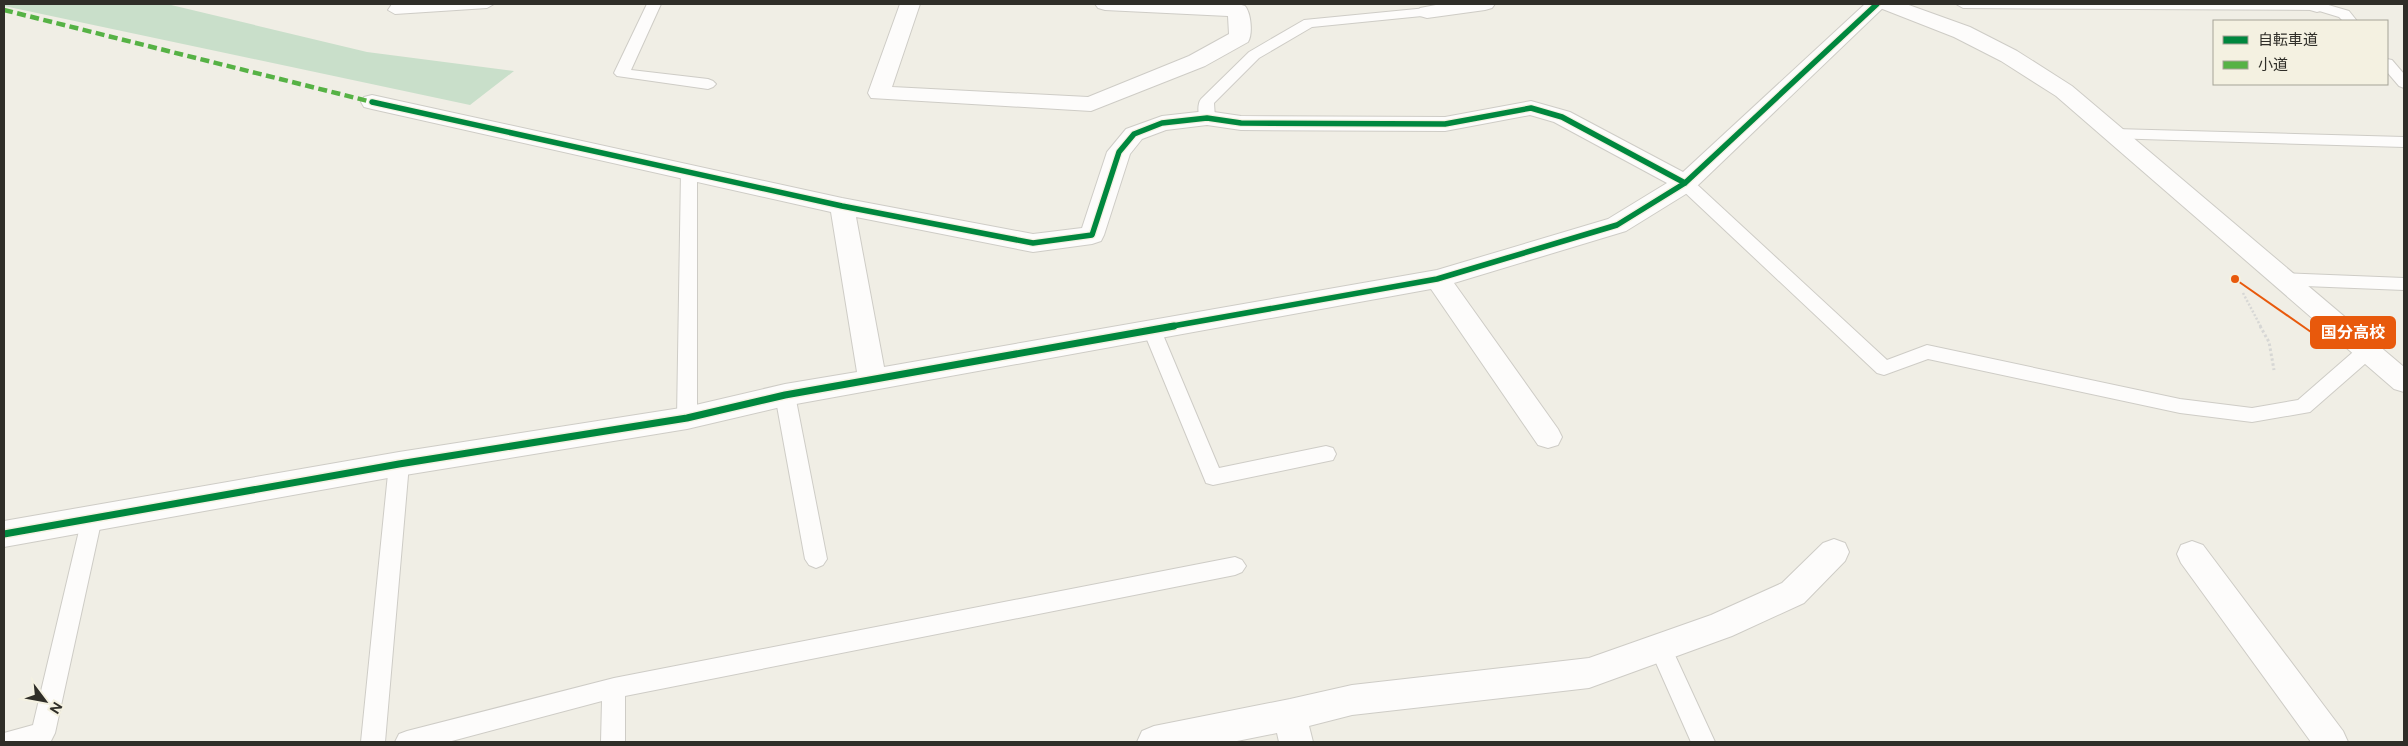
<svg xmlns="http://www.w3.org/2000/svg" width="2408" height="746" viewBox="0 0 2408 746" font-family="Figtree,'Noto Sans JP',sans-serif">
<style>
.green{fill:#c9dfca}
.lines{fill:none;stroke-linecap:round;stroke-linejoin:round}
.service-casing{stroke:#ceccc6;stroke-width:2}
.minor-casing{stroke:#ceccc6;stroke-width:2}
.tertiary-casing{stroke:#ceccc6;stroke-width:2}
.path-far1{stroke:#d7d7d5;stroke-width:2.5;stroke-dasharray:2 2;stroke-linecap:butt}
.path{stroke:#d7d7d5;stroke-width:3;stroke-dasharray:2.5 2.5;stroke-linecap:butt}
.service{fill:#fdfcfb;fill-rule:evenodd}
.minor{fill:#fdfcfb;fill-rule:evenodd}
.tertiary{fill:#fdfcfb;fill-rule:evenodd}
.quiet{stroke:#56b245;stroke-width:4.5;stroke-dasharray:9 4.5;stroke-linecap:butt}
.cycleway-far1-casing{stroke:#f4f1e1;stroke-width:8}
.cycleway-casing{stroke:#f4f1e1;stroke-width:10}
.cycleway-far1{stroke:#00873e;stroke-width:5.5}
.cycleway{stroke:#00873e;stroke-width:7}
.leader{fill:none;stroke:#e8590c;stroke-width:2}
.callout-dot{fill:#e8590c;stroke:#f4f1e1;stroke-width:2}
.callout{fill:#e8590c;stroke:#e8590c;stroke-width:2}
.callout-label{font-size:16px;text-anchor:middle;font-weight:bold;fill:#fff}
</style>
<rect width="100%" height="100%" fill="#f0eee5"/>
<!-- green -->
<path class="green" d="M4,4H167L367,52L514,71L470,105L4,6Z"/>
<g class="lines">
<!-- service casing -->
<g class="service-casing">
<path id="service" d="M392,4L405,5L494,4L487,8L395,14L388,10Z
M647,4H661L631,70L708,79L713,81L716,84L713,87L708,89L617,76L614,73Z
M1956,4H2325L2349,11L2357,21H2343L2339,17L2316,10L1963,8Z
M1427,8L1432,9L1434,12L1432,15L1312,27L1259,58L1214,103L1215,118L1213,121H1201C1198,116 1197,104 1201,99L1249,52L1304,20Z
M2387,59L2392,60L2404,74V88L2399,86L2387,72Z
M2115,129L2404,137V147L2109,138L2107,134L2109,130Z
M689,167L695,168L697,172V418L694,423L687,426L680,423L677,418L681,172L683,168Z
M1685,178L1691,179L1887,360L1927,345L2180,399L2252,408L2298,400L2360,346L2367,344L2374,346L2376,351L2374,356L2310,412L2252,422L2180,413L1928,359L1884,375L1877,373L1679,187L1677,183L1679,179Z
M2282,273L2404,278V290L2282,285L2276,283L2273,279L2276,275Z
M1152,323L1158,325L1161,330L1219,468L1326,446L1333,448L1336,454L1333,460L1213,485L1206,483L1143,330L1146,325Z
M785,388L792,390L795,395L827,559L823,565L816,568L809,565L805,559L775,395L778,390Z
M399,456L406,458L409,464L385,742H361L389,464L392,458Z
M92,510L99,512L102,518L55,733L51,741L47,742H4V733L33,725L82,518L85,512Z
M1235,557L1242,560L1246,566L1242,572L1235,575L625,696V742H601L602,701L448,742H395L399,734L407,731L614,678Z
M1660,637L1668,640L1715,742H1691L1649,647L1652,640Z"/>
</g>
<!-- minor casing -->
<g class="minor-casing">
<path id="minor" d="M900,4H920L892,87L1088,97L1189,56L1229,34L1228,16L1105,10L1098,8L1095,4H1238L1245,6C1251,13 1253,34 1248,42L1205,66L1091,111L871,98L868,93Z
M1441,4H1495L1492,8L1485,10L1427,18L1420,16L1417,12L1420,8Z
M1865,4H1887L1694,189L1626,231L1454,283L1558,429L1562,437L1558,445L1548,448L1538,445L1431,289L785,406L687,429L399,476L4,547V521L399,452L687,407L785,384L857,372L831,212L372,109L364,107L361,102L364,97L372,95L842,198L1033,234L1082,228L1107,152L1126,129L1162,116L1207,111L1241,116L1445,117L1531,101L1570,112L1683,172ZM1530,115L1554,122L1667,183L1608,219L1437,270L884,367L856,217L1033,252L1092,244L1101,241L1104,235L1130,154L1142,139L1166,130L1207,125L1241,130L1445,131Z
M2306,4H2326L2327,6L2324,10L2317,12L2310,10Z
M1834,539L1845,543L1849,552L1845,561L1804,603L1732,636L1589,688L1352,715L1309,726L1313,742H1279L1277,733L1232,742H1137L1142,731L1154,726L1290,699L1352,685L1589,658L1711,615L1782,583L1823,543Z
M2192,541L2203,545L2343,731L2348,742H2311L2181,563L2177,554L2181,545Z"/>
</g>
<!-- tertiary casing -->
<g class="tertiary-casing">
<path id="tertiary" d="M1877,4H1906L1970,27L2017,51L2072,86L2404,367V392L2394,389L2056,96L2001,61L1954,37L1880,8Z"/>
</g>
<!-- path-far1 -->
<path class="path-far1" d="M2243,293L2261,327"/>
<!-- path -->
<path class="path" d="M2260,326L2269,342L2274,370"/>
<!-- service -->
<use href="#service" class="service"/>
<!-- minor -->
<use href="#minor" class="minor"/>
<!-- tertiary -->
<use href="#tertiary" class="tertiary"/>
<!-- quiet -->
<path class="quiet" d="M4,10L372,102"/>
<!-- cycleway-far1 casing -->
<g class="cycleway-far1-casing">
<path id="cycleway-far1" d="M372,102L842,206L1033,243L1092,235L1119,152L1134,134L1162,123L1207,118L1241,123L1445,124L1531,108L1562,117L1685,183
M1167,327L1437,279L1617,225L1685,183L1877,4"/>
</g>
<!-- cycleway casing -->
<g class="cycleway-casing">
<path id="cycleway" d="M4,534L399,464L687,418L785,395L1174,326"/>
</g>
<!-- cycleway-far1 -->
<use href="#cycleway-far1" class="cycleway-far1"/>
<!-- cycleway -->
<use href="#cycleway" class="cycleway"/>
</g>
<!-- callouts -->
<path class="leader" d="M2235 279L2311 332"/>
<circle class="callout-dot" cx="2235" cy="279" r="5"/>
<rect class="callout" x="2311" y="317" width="84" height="31" rx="5"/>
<g class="callout-label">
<text x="2353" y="338">国分高校</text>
</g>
<!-- border -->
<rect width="2408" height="746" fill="none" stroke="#2f2e28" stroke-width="10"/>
<!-- legend -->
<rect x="2213" y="20" width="175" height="65" fill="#f4f1e1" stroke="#a5a397"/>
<rect x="2223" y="36" width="25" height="8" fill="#00873e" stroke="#a5a397"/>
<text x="2258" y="45" font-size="15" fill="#2f2e28">自転車道</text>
<rect x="2223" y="61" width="25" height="8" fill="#56b245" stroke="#a5a397"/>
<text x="2258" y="70" font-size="15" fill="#2f2e28">小道</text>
<!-- north arrow -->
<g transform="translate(45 701) rotate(122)" stroke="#f4f1e1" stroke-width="4" paint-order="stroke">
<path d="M0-4L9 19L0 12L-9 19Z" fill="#2f2e28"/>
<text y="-8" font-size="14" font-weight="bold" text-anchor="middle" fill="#2f2e28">N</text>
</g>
</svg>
